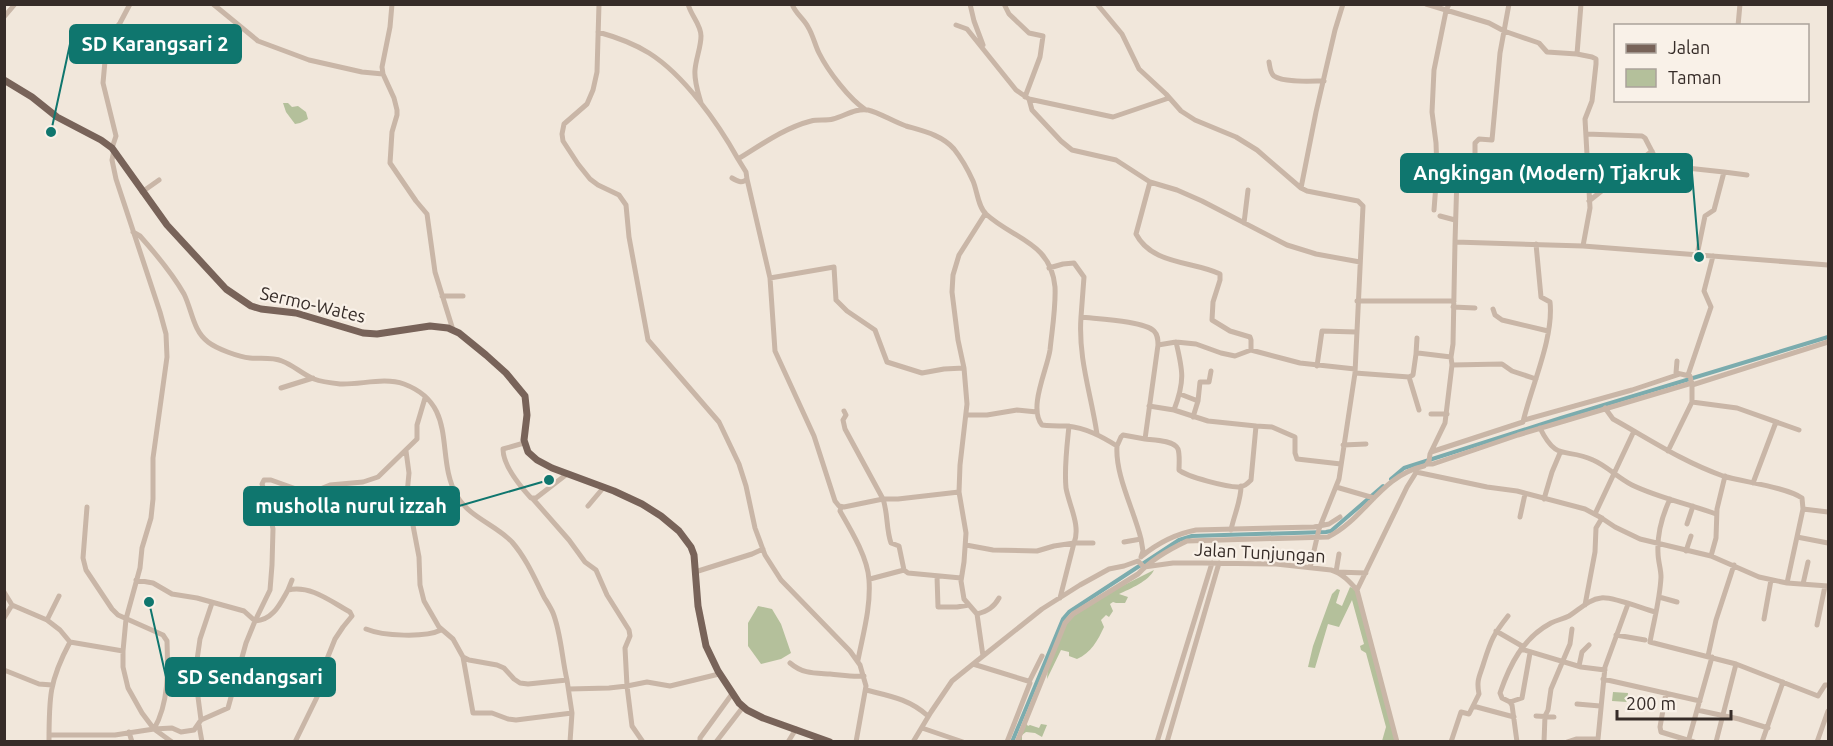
<svg xmlns="http://www.w3.org/2000/svg" width="1833" height="746" viewBox="0 0 1833 746" font-family="Ubuntu,sans-serif">
<style>
.green{fill:#b4c09b}
.lines{fill:none;stroke-linecap:round;stroke-linejoin:round}
.canal{stroke:#7bacae;stroke-width:4}
.minor{stroke:#c9b6a7;stroke-width:5}
.major{stroke:#786359;stroke-width:7}
.labels{text-anchor:middle;dominant-baseline:central;stroke-width:4.5;stroke-linejoin:round;paint-order:stroke}
.street-label{font-size:18px;fill:#362c28;stroke:#f9f1e8}
.leader{fill:none;stroke:#0f766e;stroke-width:2}
.callout-dot{fill:#0f766e;stroke:#f9f1e8;stroke-width:2}
.callout{fill:#0f766e;stroke:#0f766e;stroke-width:2}
.callout-label{font-size:20px;text-anchor:middle;font-weight:bold;fill:#fff}
</style>
<rect width="100%" height="100%" fill="#f1e7db"/>
<!-- green -->
<path class="green" d="M283,103H288L292,107L298,106L306,112L308,119L300,123L295,124L286,112Z
M1154,570C1149,581 1130,589 1119,594L1128,597L1125,603H1116L1113,602L1110,604L1113,611L1109,617L1106,615L1101,620L1104,627C1098,640 1091,653 1077,659L1069,656V652L1061,650L1047,679L1048,665L1066,621L1110,592Z
M1350,587L1357,590L1397,741H1382L1386,727L1366,653L1361,650L1360,646L1364,644L1352,600L1339,627L1328,624L1315,668L1308,667L1313,646L1332,594L1337,589L1340,590L1336,603L1342,606Z
M758,606L772,609L781,624L791,653L781,659L761,664L748,646V623Z
M1613,692L1628,693L1627,702L1612,701Z
M1025,722L1028,726L1030,725L1039,728L1041,724L1047,725L1042,737L1035,733L1026,732L1022,735V741L1018,742Z"/>
<g class="lines">
<!-- canal -->
<path class="canal" d="M1391,479L1404,468L1561,418L1828,337
M1012,742L1063,619L1069,612L1179,540L1192,536L1326,532L1331,531L1383,486"/>
<!-- minor -->
<path class="minor" d="M213,4L258,41L309,60L362,72L383,74
M392,4L390,27L382,67L383,74L394,98L397,110V115L392,132L390,163L416,201L427,214L435,272L453,330
M599,4L597,72L593,90L587,104L564,124L562,134L563,141L578,164L590,179L598,185L619,195L626,205L629,237L648,340L719,422L739,464L746,486L755,528L765,555L781,580L850,651L860,665L866,686L856,742
M688,4C691,16 701,24 701,36C701,47 696,58 695,70C694,81 698,92 701,103
M792,4C795,13 804,19 808,27C813,35 815,45 819,53C828,71 849,99 866,110
M970,4L974,21L983,45
M1004,4L1009,14L1029,33L1043,36L1040,57L1025,97
M1097,4L1122,34L1139,69L1166,94L1181,111L1195,120L1236,137L1257,150L1301,188
M1426,4L1489,23L1504,31L1539,43L1547,52L1577,54
M1581,4L1577,54L1592,57L1596,59V64L1592,101L1585,119L1590,208L1583,246
M4,17L15,4
M956,25L967,29L1016,90L1029,99L1113,117L1169,98
M1738,26L1740,4
M598,32C616,37 633,43 649,53C684,75 718,123 738,159C761,145 784,128 811,121C818,119 826,121 833,119C845,116 855,108 868,110C878,112 894,122 906,126C923,131 942,135 954,149C962,159 968,170 973,181C977,190 978,207 986,214C1013,239 1051,242 1055,287C1056,307 1052,330 1050,350C1047,370 1028,408 1042,425C1050,426 1058,426 1067,426C1086,428 1101,436 1117,446L1121,437L1123,435L1145,439L1158,345L1176,342L1196,344L1221,353L1235,356L1251,350L1300,363L1355,369
M1269,62C1270,67 1270,73 1274,76C1284,83 1312,81 1324,81
M1029,99L1032,110L1061,141L1072,150L1116,160L1150,182
M1586,134L1642,136L1645,138L1659,165L1724,172L1714,210L1705,216L1697,255
M112,148L116,136L103,83L107,39L120,23L130,4
M114,150L112,160L116,179L160,312L166,334L167,357L153,458V499L151,518L142,548L140,568L126,619L123,651V667L128,688L142,713L154,729L172,742
M1724,172L1747,175
M732,178C737,181 742,184 747,179L746,172L738,159
M747,179L770,278L775,351L814,436L835,501L839,506L844,507L883,499H898L959,492
M142,192L159,180
M1589,201L1652,151
M1434,210L1437,171L1436,143L1432,112L1434,70L1446,11L1449,4
M1440,216L1455,220
M1244,223L1248,190
M133,232L140,236C156,254 172,273 184,294C192,310 193,331 208,342C217,349 239,357 250,358C261,359 272,357 282,361C293,365 302,374 314,379C322,382 331,383 340,384C360,385 384,377 404,384C460,405 434,457 457,496C469,517 496,525 512,542C526,558 535,579 544,597C547,602 551,608 553,613C561,633 562,659 567,680
M1455,242L1457,176L1460,174L1475,175V143L1479,139L1492,140L1500,53L1509,4
M1049,268L1063,264L1074,263L1084,277L1081,317C1097,319 1144,321 1154,331C1158,335 1158,340 1158,345
M770,278L834,267L836,300L847,311L875,330L887,362L922,373L944,369L964,368
M442,296H463
M1357,301H1454
M1453,307L1475,308
M1493,309L1495,315L1502,320L1548,331
M1081,317C1078,358 1091,394 1097,434
M1251,350V340L1250,337L1230,331L1212,320L1213,302L1220,280V274C1193,261 1152,265 1136,234L1150,182L1177,190L1202,201L1287,245L1316,254L1360,262
M1416,354L1417,338
M1677,361L1676,373L1690,376L1692,385V402L1737,408L1799,430
M1452,365L1502,364L1512,371L1536,379
M1317,366L1322,331L1356,332
M1355,373L1409,377L1413,375L1416,354L1418,353L1451,357L1453,344L1455,242L1583,246L1828,265
M1688,375L1711,307L1704,291L1713,256
M1409,377L1419,410
M1692,385L1828,342
M281,388L313,378
M1180,394L1198,401
M1605,408L1613,419C1649,439 1683,462 1723,476C1743,482 1786,487 1802,498L1803,509L1787,583
M1174,410C1185,381 1183,371 1176,342
M844,411L846,415L843,420L845,429L883,499C888,513 886,529 891,543L899,546L904,570L908,573L961,578
M1431,414H1447
M967,415H987L1017,410L1037,412
M1193,417L1198,401L1200,382H1209L1211,371
M1524,420L1632,390L1680,374
M1069,426C1067,446 1064,468 1066,488C1069,505 1081,526 1074,543H1093
M1256,426L1272,427L1295,437V453L1297,459L1341,464
M1540,428C1557,463 1566,447 1593,460C1607,466 1618,478 1632,485C1659,498 1689,504 1716,514
M1145,439C1154,440 1174,440 1178,449C1180,455 1179,464 1179,470C1187,477 1227,487 1238,487C1244,487 1247,484 1251,480L1256,426L1208,421L1174,410L1149,406
M524,443L503,449C503,466 520,486 531,498H536L567,474
M1343,445L1366,444
M1117,446C1115,475 1134,510 1141,539L1143,551L1141,557
M406,451L409,473L407,494L419,557L420,585L424,601L439,627L453,639L463,657L469,660L497,665L504,668L514,679L520,683L528,684L567,680L572,713L570,742
M1668,451L1692,402
M1431,452L1523,422C1531,387 1554,338 1550,302L1541,297L1536,244
M1427,464H1433L1518,435L1692,383
M1427,464L1429,461L1430,454L1445,423L1452,365L1451,357
M1416,472L1487,487L1517,491L1585,509L1600,517L1615,527L1640,539L1711,556L1759,577L1787,583L1828,586
M1753,483L1776,422
M1336,487L1374,498
M533,499L569,540L585,562L596,570L607,595L629,630L630,636L625,648L627,686L609,688L569,689
M1544,499L1552,472L1560,453
M1670,499C1662,516 1657,534 1658,553C1658,561 1661,569 1661,577C1660,599 1654,620 1650,642L1736,664L1818,696L1825,685H1828
M588,506L604,487
M87,507L83,558L86,570L112,609L118,615L163,635L167,641C168,670 169,703 154,729
M841,507L840,511C851,530 868,558 869,580C871,607 863,634 858,660
M1803,509L1828,512
M1595,514L1634,431
M1520,517L1525,494
M1687,524L1693,506
M1231,530C1234,515 1241,501 1241,486
M1797,537L1828,543
M1124,542L1141,539
M966,545L993,550L1037,551L1054,546L1074,543L1060,598
M1686,551L1691,536
M1339,554L1336,572L1366,573
M1142,556C1158,543 1175,534 1196,530L1314,527L1329,524L1340,517
M1711,556L1716,538L1717,509L1725,476
M1310,568L1319,529L1339,479L1355,373L1363,206L1358,201L1307,191L1301,188L1316,112L1335,30L1343,4
M695,572L752,554L763,549
M937,576L938,607H957L969,605
M870,579L904,570
M136,580L153,583L172,594L197,598L244,611L255,621
M1803,584L1808,562
M288,590L292,580
M1357,590L1407,487L1417,471
M4,592L12,605L47,620L60,630L70,642L123,651
M1659,597L1677,602
M1585,605L1595,552L1596,528L1602,518
M977,614C988,611 994,607 999,598
M4,618L12,605
M1764,619L1771,580
M47,620L59,596
M255,621C273,620 280,604 288,590C311,585 330,601 350,612L352,616L343,627L335,639L327,659L320,691L295,742
M1817,625L1825,586
M366,629C383,636 425,638 441,630
M1496,631L1522,646
M1616,635L1645,640
M1521,649L1581,667L1605,670
M983,656L977,614L964,599L961,581L964,562L966,533L959,492L960,465L967,404L964,368L958,340L952,292L953,275L959,255L985,214
M1708,656L1716,620L1734,565
M463,657L473,713H492L508,719L516,720L572,713
M790,663C803,674 814,673 830,674C842,675 852,677 864,676
M973,664L1028,681L1030,683L1007,742
M1579,666L1582,652L1589,645
M4,670L39,684L52,685
M1603,679L1700,701
M1029,682L1042,656
M866,690C890,696 909,699 928,716
M1666,693L1660,727L1661,732L1694,742
M1510,702L1522,698L1530,653
M1577,704L1600,706
M1473,706L1514,717
M1697,710L1739,719L1768,728
M1536,716L1554,717
M201,720L195,674L200,639L212,603
M199,725L202,742
M922,728L963,742
M129,732L132,742
M49,735H115L154,729L172,728L181,732L194,730L201,720L228,708L246,643L255,621L270,590L272,565L273,529L267,499L262,484L264,480H271L299,490L313,492L330,485L363,482L378,477L417,439V425L425,398
M49,742C49,698 49,681 70,642
M643,742L632,726L627,686L647,682L670,686L719,674
M700,742V738L732,694
M716,742L743,707
M788,742L796,729
M913,742L931,712L952,681L983,656L1042,609L1080,585L1109,569L1124,566L1138,561L1144,567L1173,563H1202L1276,564L1331,570C1342,573 1350,582 1357,590L1397,742
M1017,742L1065,623L1073,614L1138,574C1151,560 1170,549 1187,541L1328,537C1365,519 1380,476 1424,466
M1157,742L1212,563
M1167,742L1219,563
M1451,742L1461,712L1469,714L1479,694C1476,679 1480,676 1484,662C1491,640 1493,635 1508,616
M1517,742L1512,705L1510,702L1502,698L1500,693C1510,664 1523,638 1551,623C1557,620 1563,619 1569,616C1579,610 1589,599 1601,598C1612,596 1643,609 1655,612
M1544,742L1545,716L1548,710L1551,689L1570,644L1572,629
M1567,742L1576,739H1598L1605,667L1628,604
M1688,742L1712,657
M1716,742L1736,664
M1762,742L1783,682
M1817,742L1828,711"/>
<!-- major -->
<path class="major" d="M4,80L32,97L57,117L101,140L112,148L167,225L226,289L251,306L261,309L296,313L363,333L377,334L430,326L448,328L459,333L486,355L506,373L525,396L527,415L524,440L528,452L537,460L552,468L614,491L642,504L661,516L679,531L691,547L694,555L698,606L706,646L718,671L739,703L747,710L763,718L830,742"/>
</g>
<g class="labels">
<!-- street labels -->
<g class="street-label">
<text transform="translate(313 304) rotate(13)">Sermo-Wates</text>
<text transform="translate(1260 552) rotate(3)">Jalan Tunjungan</text>
</g>
</g>
<!-- callouts -->
<path class="leader" d="M51 132L70 44M1699 257L1692 173M549 480L459 506M149 602L166 677"/>
<g class="callout-dot">
<circle cx="51" cy="132" r="6"/>
<circle cx="1699" cy="257" r="6"/>
<circle cx="549" cy="480" r="6"/>
<circle cx="149" cy="602" r="6"/>
</g>
<g class="callout">
<rect x="70" y="25" width="171" height="38" rx="6"/>
<rect x="1401" y="154" width="291" height="38" rx="6"/>
<rect x="244" y="487" width="215" height="38" rx="6"/>
<rect x="166" y="658" width="169" height="38" rx="6"/>
</g>
<g class="callout-label">
<text x="155" y="51">SD Karangsari 2</text>
<text x="1547" y="180">Angkingan (Modern) Tjakruk</text>
<text x="351" y="513">musholla nurul izzah</text>
<text x="250" y="684">SD Sendangsari</text>
</g>
<!-- border -->
<rect width="1833" height="746" fill="none" stroke="#362c28" stroke-width="12"/>
<!-- legend -->
<rect x="1614" y="24" width="195" height="78" fill="#f9f1e8" stroke="#aba29b" stroke-width="1.5"/>
<rect x="1626" y="44" width="30" height="9" fill="#786359" stroke="#aba29b" stroke-width="1.5"/>
<text x="1668" y="54" font-size="18" fill="#362c28">Jalan</text>
<rect x="1626" y="69" width="30" height="18" fill="#b4c09b" stroke="#aba29b" stroke-width="1.5"/>
<text x="1668" y="84" font-size="18" fill="#362c28">Taman</text>
<!-- scale -->
<path d="M1617 710v9h114v-9" fill="none" stroke="#362c28" stroke-width="3"/>
<text x="1626" y="710" font-size="18" fill="#362c28" stroke="#f9f1e8" stroke-width="4.5" paint-order="stroke">200 m</text>
</svg>
